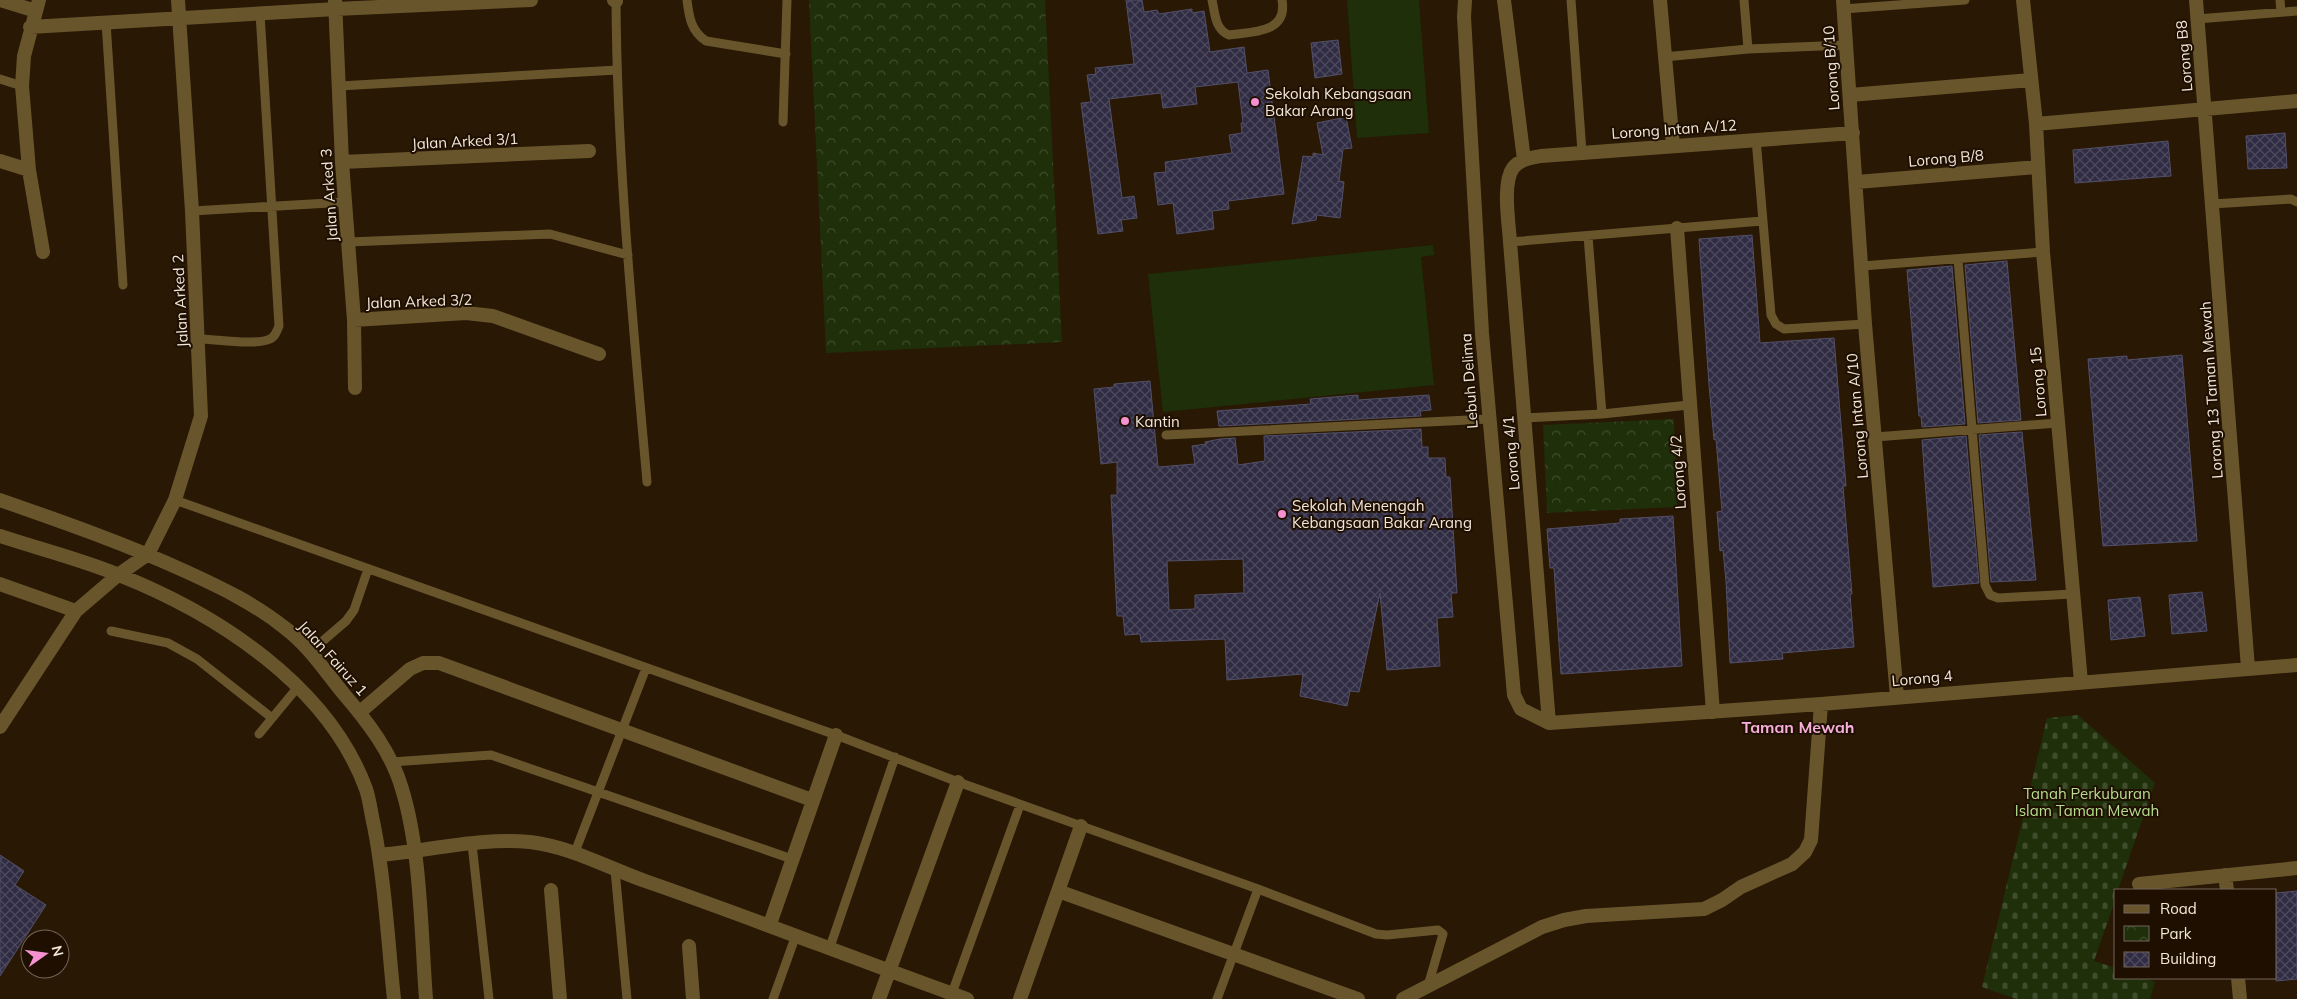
<svg xmlns="http://www.w3.org/2000/svg" width="2297" height="999" viewBox="0 0 2297 999" font-family="Mulish,sans-serif">
<style>
.cemetery{fill:url(#cemetery-stones)}
.park{fill:url(#park-crowns)}
.pitch{fill:#1e2f0a}
.building{fill:url(#building-cross-hatch);stroke:#524f69;fill-rule:evenodd}
.lines{fill:none;stroke-linecap:round;stroke-linejoin:round}
.service{stroke:#69552c;stroke-width:9}
.minor{stroke:#69552c;stroke-width:14}
.poi-dot{fill:#f590d1;stroke:#1e0f00;stroke-width:2}
.labels{text-anchor:middle;dominant-baseline:central;stroke-width:4;stroke-linejoin:round;paint-order:stroke}
.street-label{font-size:15px;fill:#f2e7db;stroke:#1e0f00}
.poi-label{font-size:15px;fill:#f2e7db;stroke:#1e0f00;text-anchor:start}
.park-label{font-size:15px;fill:#b6de90;stroke:#1e0f00}
.neighbourhood-label{font-size:16px;font-weight:bold;fill:#f6aeda;stroke:#1e0f00}
</style>
<defs>
<pattern id="cemetery-stones" width="16" height="16" patternUnits="userSpaceOnUse" patternTransform="scale(1.25)"><rect width="16" height="16" fill="#1e2f0a"/><path d="M2 7V4a2 2 0 0 1 4 0v3zM10 15v-3a2 2 0 0 1 4 0v3z" fill="#3f4d2d"/></pattern>
<pattern id="park-crowns" width="20" height="18" patternUnits="userSpaceOnUse" patternTransform="scale(1.25)"><rect width="20" height="18" fill="#1e2f0a"/><path d="M2 6a3 3 0 1 1 6 0M12 15a3 3 0 1 1 6 0" fill="none" stroke="#3f4d2d"/></pattern>
<pattern id="building-cross-hatch" width="8" height="8" patternUnits="userSpaceOnUse" patternTransform="scale(1.25)"><rect width="8" height="8" fill="#2f2c44"/><path d="M0 0l8 8M0 8l8-8" fill="none" stroke="#4e4b5e"/></pattern>
</defs>
<rect width="100%" height="100%" fill="#281804"/>
<!-- cemetery -->
<path class="cemetery" d="M2078,715L2155,783L2118,890H2116V898L2094,961L2116,968V978H2143L2155,982L2150,999H2016L1982,987L2047,718Z"/>
<!-- park -->
<path class="park" d="M809,0H1045L1062,342L826,353Z
M1674,419L1677,507L1547,513L1543,425Z"/>
<!-- pitch -->
<path class="pitch" d="M1347,0H1419L1429,133L1357,138Z
M1433,245L1434,255L1421,257L1434,385L1163,412L1148,274Z"/>
<!-- building -->
<path class="building" d="M1126,0H1142L1144,12L1157,10L1159,14L1192,9V13L1204,11L1210,52L1244,47L1247,73L1268,70L1284,194L1228,201L1229,209L1212,211L1214,229L1177,234L1173,203L1158,205L1154,173L1166,172L1165,162L1232,153L1229,135L1242,133L1241,123H1243L1238,82L1195,87L1197,104L1163,108L1161,93L1109,99L1122,198L1134,196L1137,218L1121,220L1123,231L1098,234L1081,103L1091,102L1087,75L1096,74L1095,68L1134,64Z
M1338,40L1342,74L1315,78L1311,43Z
M1346,117L1352,148L1343,149L1339,181L1344,182L1340,218L1317,215L1316,220L1292,224L1303,156L1313,157V153L1323,155L1317,123Z
M2285,133L2287,168L2248,169L2246,136Z
M2168,141L2171,176L2075,183L2073,150Z
M1752,235L1760,343L1834,338L1846,486H1843L1852,594H1850L1854,647L1782,653L1783,659L1730,663L1726,581L1723,550L1720,551L1717,512L1722,511L1716,439L1714,440L1709,385L1699,239Z
M2007,261L2021,420L1978,423L1965,265Z
M1952,266L1965,424L1922,427L1921,416H1919L1907,270Z
M2182,355L2197,541L2103,546L2088,359L2127,356V360Z
M1150,381L1158,467L1195,464L1192,446L1206,444L1205,442L1220,439L1235,438L1238,465L1265,461L1264,436L1421,429L1422,447H1428V458H1445L1446,477H1450L1457,593H1451L1453,617L1437,618L1440,666L1387,670L1380,593L1359,692L1350,691L1347,706L1300,696L1303,674L1227,680L1225,639L1141,642L1140,634L1125,635L1123,616H1117L1111,495H1117V462L1101,464L1094,389L1114,387V384ZM1243,559L1244,593L1195,595V609L1169,610L1167,561Z
M1358,395V400L1429,395L1431,410L1420,411L1421,416L1219,426L1217,411L1311,404L1310,399Z
M2022,432L2036,580L1991,582L1979,435Z
M1966,436L1979,583L1933,587L1922,440Z
M1673,516L1682,666L1561,674L1554,568H1550L1547,529L1620,523V519Z
M2202,592L2207,631L2172,634L2169,595Z
M2140,597L2145,636L2111,640L2108,600Z
M0,855L24,871L15,885L46,905L0,976Z
M2297,891V979L2276,981V893Z"/>
<g class="lines">
<!-- service -->
<path class="service" d="M687,0C689,17 691,31 706,41L786,54
M1212,0C1215,13 1215,30 1229,35C1253,32 1288,33 1282,0
M1571,0L1582,152
M1744,0L1748,49
M2280,0L2281,12
M616,1C617,162 633,322 647,482
M1843,9L1965,0
M2197,19L2297,11
M106,22L123,285
M1664,57L1748,49L1846,45
M0,79L22,86
M339,86L617,70
M783,122L787,0
M1756,139L1771,315L1776,324L1784,329L1865,324
M2212,204L2291,199L2297,202
M192,211L346,202
M1588,236L1602,414
M349,242L550,234L628,255
M1510,242L1762,221
M1958,259L1985,585L1990,595L1998,598L2072,594
M1862,266L2043,252
M198,339C215,339 255,346 270,339C275,337 277,331 279,326L260,13
M1524,418L1602,414L1689,405
M1166,435L1489,419
M1875,437L2058,423
M175,500L836,735L958,782L1258,889L1376,934L1387,935L1438,930L1443,934L1428,986
M111,631L168,643L197,659L272,718
M310,652L346,621L354,610L368,569
M259,734L297,688
M392,762L491,755L792,859
M472,844L489,999
M575,852L646,668
M615,870L627,999
M830,947L895,757
M951,996L1020,805
M773,999L796,935
M1217,999L1258,889"/>
<!-- minor -->
<path class="minor" d="M0,0L36,11
M39,0L24,56L22,86L29,170L43,252
M335,0L342,162L354,320L355,388
M614,0L616,1
M1465,0L1464,17L1482,333L1514,695L1521,709L1549,723L1821,704L2297,665
M1504,0L1524,160
M1660,0L1673,146
M1843,0L1865,324L1897,697
M2023,0L2036,124L2043,252L2081,682
M2196,0L2248,668
M30,27L336,9L531,0
M1850,95L2031,80
M2036,124L2297,101
M0,161L29,170
M342,162L589,151
M1857,182L2038,167
M1677,228L1713,712
M354,320L466,313L493,316L599,354
M0,500C63,522 126,544 187,572C222,588 255,604 285,628C308,645 325,671 343,693C367,721 392,753 402,789C421,850 421,934 426,999
M0,536C39,549 80,559 119,575C217,614 328,685 366,789C370,801 371,814 374,826C385,883 388,942 394,999
M0,584L76,611
M360,712L410,669L423,663H439L812,800
M1549,723L1510,242C1509,224 1502,183 1513,168C1520,159 1531,158 1541,156L1853,133
M0,727L76,611L118,575L148,554L175,500L201,416L192,211L178,0
M379,855C427,851 483,837 530,842C572,847 608,868 648,882C755,919 860,961 967,999
M2225,875L2227,890
M2139,884L2297,868
M551,890L560,999
M1058,891L1358,999
M770,924L836,735
M689,946L693,999
M2238,978L2240,999
M879,999L958,782
M1020,999L1081,826
M1403,999L1542,927L1564,920L1586,916L1704,909L1722,900L1741,887L1792,864L1805,852L1811,840L1821,704"/>
</g>
<!-- markers -->
<g class="poi-dot">
<circle cx="1255" cy="102" r="5"/>
<circle cx="1125" cy="421" r="5"/>
<circle cx="1282" cy="514" r="5"/>
</g>
<g class="labels">
<!-- street labels -->
<g class="street-label">
<text transform="translate(2184 56) rotate(-95)">Lorong B8</text>
<text transform="translate(1831 68) rotate(-94)">Lorong B/10</text>
<text transform="translate(1674 129) rotate(-4)">Lorong Intan A/12</text>
<text transform="translate(465 141) rotate(-3)">Jalan Arked 3/1</text>
<text transform="translate(1946 158) rotate(-5)">Lorong B/8</text>
<text transform="translate(329 195) rotate(-94)">Jalan Arked 3</text>
<text transform="translate(180 301) rotate(-93)">Jalan Arked 2</text>
<text transform="translate(419 301) rotate(-2)">Jalan Arked 3/2</text>
<text transform="translate(1469 381) rotate(-94)">Lebuh Delima</text>
<text transform="translate(2038 382) rotate(-95)">Lorong 15</text>
<text transform="translate(2211 390) rotate(-94)">Lorong 13 Taman Mewah</text>
<text transform="translate(1857 416) rotate(-95)">Lorong Intan A/10</text>
<text transform="translate(1511 453) rotate(-95)">Lorong 4/1</text>
<text transform="translate(1678 472) rotate(-94)">Lorong 4/2</text>
<text transform="translate(333 658) rotate(48)">Jalan Fairuz 1</text>
<text transform="translate(1922 678) rotate(-5)">Lorong 4</text>
</g>
<!-- poi labels -->
<g class="poi-label">
<text x="1265" y="93">Sekolah Kebangsaan<tspan x="1265" dy="17">Bakar Arang</tspan></text>
<text x="1135" y="421">Kantin</text>
<text x="1292" y="505">Sekolah Menengah<tspan x="1292" dy="17">Kebangsaan Bakar Arang</tspan></text>
</g>
<!-- park labels -->
<g class="park-label">
<text x="2087" y="793">Tanah Perkuburan<tspan x="2087" dy="17">Islam Taman Mewah</tspan></text>
</g>
<!-- neighbourhood labels -->
<g class="neighbourhood-label">
<text x="1798" y="727">Taman Mewah</text>
</g>
</g>
<!-- legend -->
<rect x="2114" y="889" width="162" height="90" fill="#1e0f00" stroke="#736558"/>
<rect x="2124" y="905" width="25" height="8" fill="#69552c" stroke="#736558"/>
<text x="2160" y="914" font-size="15" fill="#f2e7db">Road</text>
<rect x="2124" y="926" width="25" height="15" fill="url(#park-crowns)" stroke="#736558"/>
<text x="2160" y="939" font-size="15" fill="#f2e7db">Park</text>
<rect x="2124" y="952" width="25" height="15" fill="url(#building-cross-hatch)" stroke="#736558"/>
<text x="2160" y="964" font-size="15" fill="#f2e7db">Building</text>
<!-- north arrow -->
<g transform="translate(45 954) rotate(76)"><circle r="24" fill="#1e0f00" stroke="#736558"/>
<path d="M0-4L9 19L0 12L-9 19Z" fill="#f590d1"/>
<text y="-8" font-size="14" font-weight="bold" text-anchor="middle" fill="#f2e7db">N</text>
</g>
</svg>
